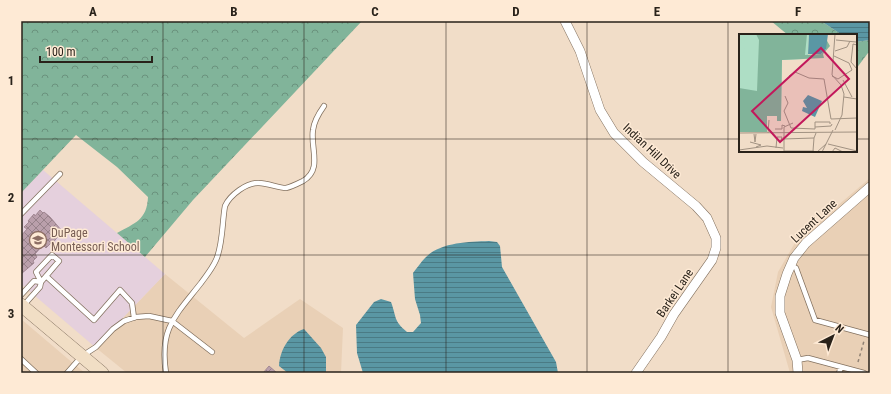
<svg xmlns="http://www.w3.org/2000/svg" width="891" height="394" viewBox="0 0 891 394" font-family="'Roboto Condensed',sans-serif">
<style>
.built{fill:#e9d0b6}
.education{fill:#e5d0dd}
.forest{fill:url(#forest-crowns)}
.water{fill:url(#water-rules)}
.building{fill:url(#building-cross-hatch);stroke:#a38994}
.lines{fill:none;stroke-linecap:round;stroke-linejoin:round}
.service-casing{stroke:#83715f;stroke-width:6}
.minor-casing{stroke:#83715f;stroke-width:10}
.secondary-casing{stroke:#83715f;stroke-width:14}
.path{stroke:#908274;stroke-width:1.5;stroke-dasharray:3 3;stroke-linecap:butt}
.service{stroke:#fff;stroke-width:4.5}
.minor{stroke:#fff;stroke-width:9}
.secondary{stroke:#f1dec5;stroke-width:13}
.grid{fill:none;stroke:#29221a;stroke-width:1;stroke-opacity:0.55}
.labels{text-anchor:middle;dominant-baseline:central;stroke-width:3;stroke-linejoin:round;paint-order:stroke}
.street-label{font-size:12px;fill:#29221a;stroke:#feead5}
.education-label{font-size:12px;fill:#785e54;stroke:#feead5;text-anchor:start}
.inset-road{fill:none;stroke:#a19282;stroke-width:1}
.view{fill:#c2185b;fill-opacity:0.15;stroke:#c2185b;stroke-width:2}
.inset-edge{fill:none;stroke:#29221a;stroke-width:2}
.neatline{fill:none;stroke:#29221a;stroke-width:1.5}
.grid-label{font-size:13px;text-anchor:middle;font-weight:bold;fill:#29221a}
</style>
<defs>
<pattern id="forest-crowns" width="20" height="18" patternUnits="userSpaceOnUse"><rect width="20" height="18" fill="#81b49a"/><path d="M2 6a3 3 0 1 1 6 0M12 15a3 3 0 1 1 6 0" fill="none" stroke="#6a927d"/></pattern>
<pattern id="water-rules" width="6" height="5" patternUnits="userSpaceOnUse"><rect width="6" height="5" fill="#5a97a4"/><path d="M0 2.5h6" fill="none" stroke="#4a7b85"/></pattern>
<pattern id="building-cross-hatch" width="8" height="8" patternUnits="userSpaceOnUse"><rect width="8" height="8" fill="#ba9fab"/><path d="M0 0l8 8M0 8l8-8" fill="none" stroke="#97818a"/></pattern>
</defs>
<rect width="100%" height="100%" fill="#f1ddc8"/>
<!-- built -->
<path class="built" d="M870,178V373H790L771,307L778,272L796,241Z
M165,274L244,338L300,299L343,328L341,373H127L95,347Z
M21,319L74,364L85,373H21Z"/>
<!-- education -->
<path class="education" d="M43,170L165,274L95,347L21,284V193Z"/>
<!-- forest -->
<path class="forest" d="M21,21H362L193,200L145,257L117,233C135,223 147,220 148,197L117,167L76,135L21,193Z
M771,21H821L842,35H788Z
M870,40V53H868L856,69V42Z"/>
<!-- water -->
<path class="water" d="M821,21H870V40L856,42V35H842Z
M489,241L497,242L500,246L502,267L556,362L558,373H363L357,353L356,325L374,302L381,299L391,302C397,318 393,320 407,332H413L421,323L420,315L415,299L413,273C417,268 421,262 425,258C440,242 468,242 489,241Z
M304,329L321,348L326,357V373H288L279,366C280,350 289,334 304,329Z"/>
<!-- building -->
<path class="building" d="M40,210L43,213L44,212L50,217L62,231L52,244L51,243L46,248L43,245L35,254L37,257L33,261L34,263L21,274V236L27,229L24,227L29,222L28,221L34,214L35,216Z
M269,366L277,373H263Z"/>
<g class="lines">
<!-- service casing -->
<g class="service-casing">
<path id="service" d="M21,214L60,174
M790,265L796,268L815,320L870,335
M46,276L94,320L120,290L132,303L134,318
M21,295L34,281L41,282
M23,306L40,287L41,282L59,261L52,255L36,272L41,282
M21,359L36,373
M797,360L808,358L864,373
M67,373L82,356L96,347L113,329L124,321L136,317L149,316L172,321L212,352
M166,373C159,329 175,316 201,283C206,276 212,269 216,260C223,245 222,222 225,206C230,195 247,182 259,183C268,183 278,188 286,188C291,187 299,183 303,181C323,169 310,148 313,130C314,121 319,113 324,106
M839,373L841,367"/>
</g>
<!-- minor casing -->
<g class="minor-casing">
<path id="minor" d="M565,21L580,51L600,110L614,133L643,162L696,206L707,218L716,238V248L712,260L674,314L661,337L636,373
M798,373L797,360L780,313V296L787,274L794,258L806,243L870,187"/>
</g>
<!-- secondary casing -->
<g class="secondary-casing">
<path id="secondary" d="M21,305L102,373"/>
</g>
<!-- path -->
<path class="path" d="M858,362L864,341"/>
<!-- service -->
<use href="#service" class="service"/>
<!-- minor -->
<use href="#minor" class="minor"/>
<!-- secondary -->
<use href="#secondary" class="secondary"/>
</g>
<!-- grid -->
<path class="grid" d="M163,21V373M304,21V373M446,21V373M587,21V373M728,21V373M21,139H740M856,139H870M21,255H870"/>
<!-- icons -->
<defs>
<g id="school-ring" transform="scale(0.9)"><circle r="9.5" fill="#feead5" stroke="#8d6e63" stroke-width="1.5"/><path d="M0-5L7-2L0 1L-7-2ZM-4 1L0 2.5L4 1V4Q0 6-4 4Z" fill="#8d6e63"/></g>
</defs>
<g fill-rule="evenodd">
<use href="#school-ring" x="38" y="240"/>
</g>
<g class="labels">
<!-- street labels -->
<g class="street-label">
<text transform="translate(652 151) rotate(43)">Indian Hill Drive</text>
<text transform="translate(814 221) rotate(-43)">Lucent Lane</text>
<text transform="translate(675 293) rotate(-56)">Barkei Lane</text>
</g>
<!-- education labels -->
<g class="education-label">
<text x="51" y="233">DuPage<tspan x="51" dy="14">Montessori School</tspan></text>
</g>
</g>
<!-- overview -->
<g transform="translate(739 34)">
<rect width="118" height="118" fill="#f1ddc8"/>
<path d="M0,0H70L69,21L65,25L43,26L42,79L28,80V98H0Z" fill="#aedec5"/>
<path d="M17,0H68L66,21L82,20L87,15V5L91,12L84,20L85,24L43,26L42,87H38V82H28V98H0V54L18,57L20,6Z" fill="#81b49a"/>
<path d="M6,0H9L4,11L6,17L0,26V13Z" fill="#aedec5"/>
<path d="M70,0H89L87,15L82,20H69ZM69,61L83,67L76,83L63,77L64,73L68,74L64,67Z" fill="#5a97a4"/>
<path class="inset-road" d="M96,0L93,41L102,51L105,60L103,81L96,96M97,6L117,8M118,11L114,10L112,28L118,35M96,17L108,13L111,7M50,42L56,38L70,44L85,45L92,85L118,84M93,42L99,45L113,36L110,29L95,22M104,46L113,63M46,62L49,69L45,77L52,94L76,95V88H91V90M105,63L118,65M54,89L45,93V117H75M76,93L92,92L93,90M36,95H43V91L46,92M0,99L118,98M29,99L30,86M15,100L16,108L17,100M44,105L75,104L77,99M11,108L22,111L17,113M89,110L118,117M37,114L38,103H43L42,106M0,116L28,112L44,114M74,117L75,104M78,118L87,110M83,118L94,96M93,118L96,114L104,118"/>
<path class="view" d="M82,14L110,45L41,108L13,77Z"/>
<rect width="118" height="118" class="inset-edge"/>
</g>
<!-- border -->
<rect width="891" height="394" fill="none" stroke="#feead5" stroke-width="44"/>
<!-- north arrow -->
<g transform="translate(833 336) rotate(42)" stroke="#feead5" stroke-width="3" paint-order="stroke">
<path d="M0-3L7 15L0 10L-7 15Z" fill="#29221a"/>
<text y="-6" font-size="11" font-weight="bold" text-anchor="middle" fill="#29221a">N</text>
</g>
<!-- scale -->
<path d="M40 56v6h112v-6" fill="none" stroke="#29221a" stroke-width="2"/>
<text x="46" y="56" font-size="12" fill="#29221a" stroke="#feead5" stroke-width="3" paint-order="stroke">100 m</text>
<rect x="22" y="22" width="847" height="350" class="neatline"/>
<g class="grid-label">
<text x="93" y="16">A</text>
<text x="234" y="16">B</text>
<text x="375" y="16">C</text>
<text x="516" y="16">D</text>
<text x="657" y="16">E</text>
<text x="798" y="16">F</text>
<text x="11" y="85">1</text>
<text x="11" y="202">2</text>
<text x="11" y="318">3</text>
</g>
</svg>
